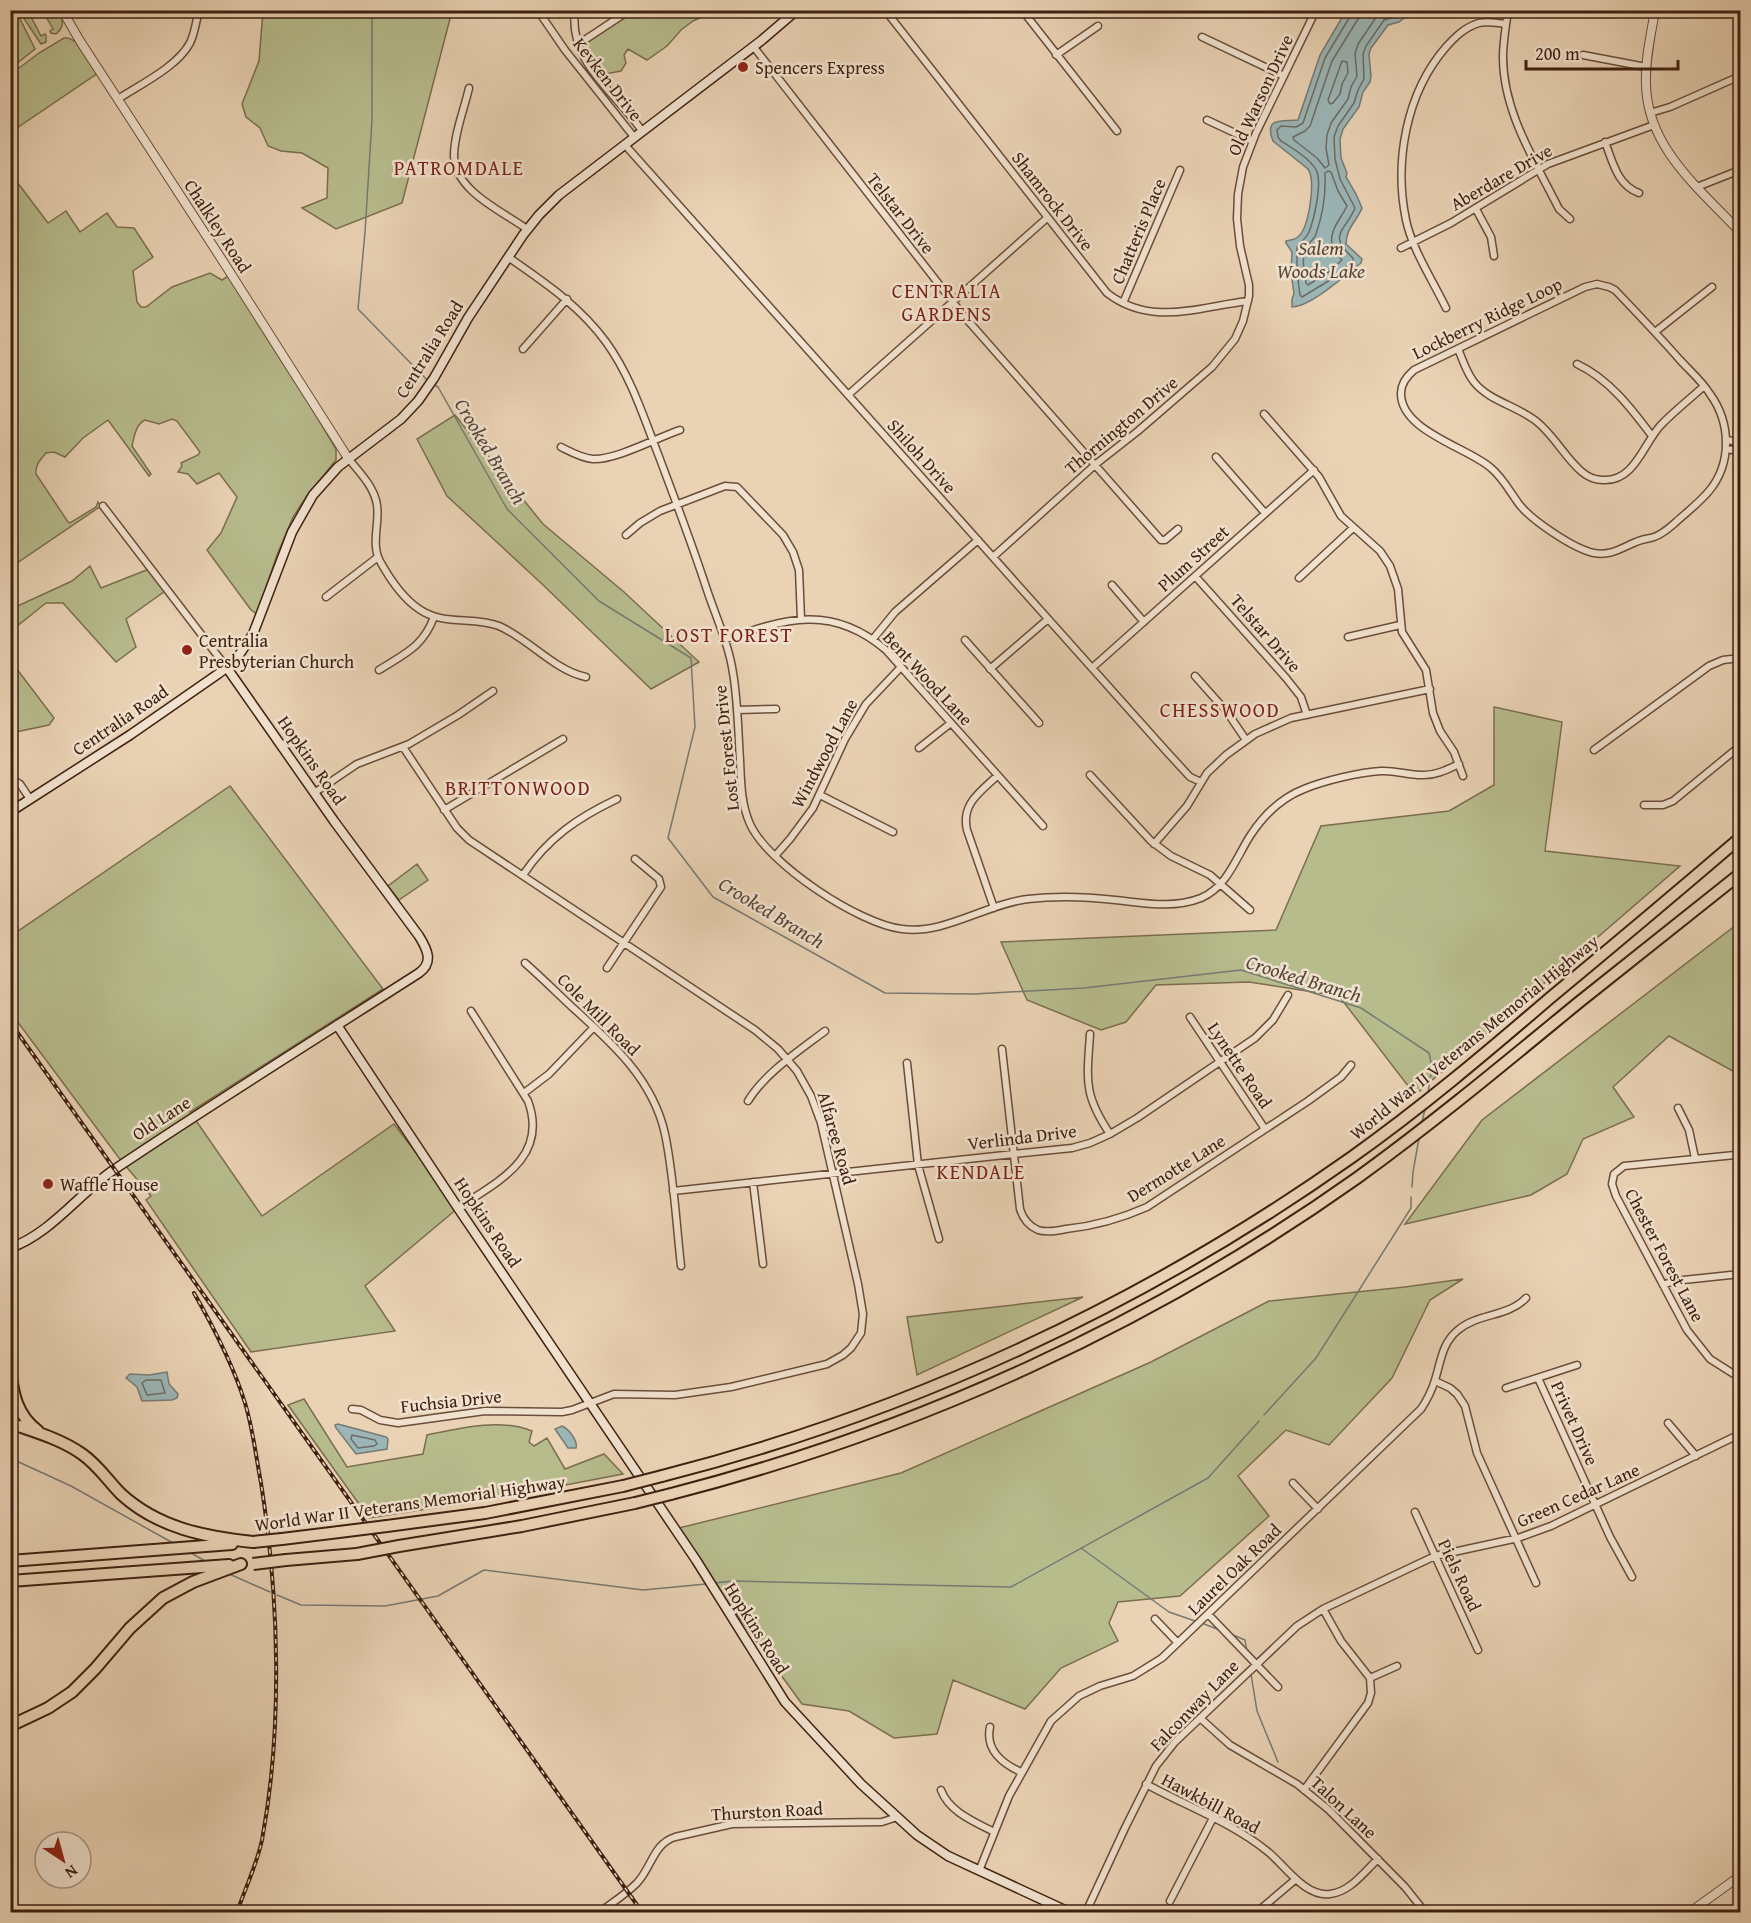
<svg xmlns="http://www.w3.org/2000/svg" width="1751" height="1923" viewBox="0 0 1751 1923" font-family="'Gentium Book Plus',serif">
<style>
.green{fill:#b7bc8d;stroke:#7b6e4e;stroke-width:1.5}
.water{fill:#9bb6b7;stroke:#767a74;stroke-width:1.5}
.lines{fill:none;stroke-linecap:round;stroke-linejoin:round}
.shore{stroke:#6d6b64;stroke-width:1.5}
.stream{stroke:#767a74;stroke-width:1.5}
.minor-casing{stroke:#6a4d39;stroke-width:9}
.tertiary-casing{stroke:#6a4d39;stroke-width:10}
.secondary-casing{stroke:#3f2010;stroke-width:11}
.motorway-casing{stroke:#3f2010;stroke-width:14}
.minor{stroke:#f1e2cf;stroke-width:6}
.tertiary{stroke:#f1e2cf;stroke-width:8}
.secondary{stroke:#f1e2cf;stroke-width:8}
.motorway{stroke:#ead3b5;stroke-width:10}
.rail-casing{stroke:#3f2010;stroke-width:4}
.rail{stroke:#f1e2cf;stroke-width:1.5;stroke-dasharray:4.5;stroke-linecap:butt}
.motorway-bridge-casing{stroke:#3f2010;stroke-width:14;stroke-linecap:butt}
.motorway-bridge{stroke:#ead3b5;stroke-width:10}
.poi-dot{fill:#8f2418;stroke:#f1e2cf;stroke-width:2}
.labels{text-anchor:middle;dominant-baseline:central;stroke-width:5;stroke-linejoin:round;paint-order:stroke}
.poi-label{font-size:18px;fill:#3f2010;stroke:#f1e2cf;text-anchor:start}
.street-label{font-size:18px;fill:#3f2010;stroke:#f1e2cf}
.neighbourhood-label{font-size:20px;letter-spacing:1.5px;fill:#7a1f14;stroke:#f1e2cf}
.water-label{font-size:20px;font-style:italic;fill:#56463a;stroke:#f1e2cf}
</style>
<rect width="100%" height="100%" fill="#ead3b5"/>
<filter id="stains"><feTurbulence type="fractalNoise" baseFrequency=".00333" numOctaves="4"/><feColorMatrix values="0 0 0 0 .2 0 0 0 0 .09 0 0 0 0 .02 0 0 0 .5 -.17"/></filter>
<radialGradient id="worn" r=".72"><stop offset=".6" stop-color="#630" stop-opacity="0"/><stop offset="1" stop-color="#630" stop-opacity=".3"/></radialGradient>
<!-- green -->
<path class="green" d="M19,11H32L29,13L41,36L45,34L46,36V42L41,44Z
M43,11H59C63,19 65,27 56,34L51,33L50,31L53,29L45,15L41,17L39,16L44,13Z
M263,11H452L402,203L336,229L302,208L327,198L328,168L302,153L281,151L268,146L260,128L246,117L242,104L259,61Z
M633,11H725L711,13L693,21L681,30L667,46L647,60L628,49L624,55L626,63L621,71L600,75L586,58L581,46Z
M13,12L17,13L35,49L11,68L10,17L13,16Z
M64,38H68L77,42L98,73L17,128L11,138V74L39,53Z
M11,174L48,223L66,211L80,232L107,213L117,227L134,228L153,257L133,271L137,302L141,307H146L172,287L210,273L222,280L230,275L295,380L336,449V460L306,497L293,517L277,555L257,614L251,610L207,550L221,533L237,497L219,473L197,484L188,474L178,472L182,466L181,463L198,455L200,452L177,421L172,419L159,424L145,420C136,424 134,437 132,446L151,474L149,476L108,420L83,438L65,457L54,452L46,453C40,460 35,465 36,474L68,522L70,523L96,507L98,502L101,506L11,567Z
M455,415L543,524L624,592L699,662L651,689L541,583L447,496L417,439Z
M90,566L101,588L149,569L165,591L126,619L136,647L116,662L63,603H46L11,631V609L72,581Z
M10,660L54,718L49,725L11,733Z
M1494,707L1562,722L1545,851L1680,866L1415,1095L1339,996L1249,982L1156,985L1126,1022L1101,1030L1027,1000L1001,942L1276,930L1321,826L1449,811L1494,785Z
M230,786L383,989L190,1112L262,1216L394,1124L458,1208L365,1286L395,1331L251,1352L146,1200L151,1196L119,1158L11,1013V936Z
M417,864L428,880L399,900L388,886Z
M1740,922V1075L1669,1036L1613,1087L1634,1117L1583,1139L1567,1174L1531,1195L1405,1224L1482,1120Z
M1463,1279L1430,1300L1392,1378L1329,1445L1286,1430L1238,1476L1269,1516L1180,1596L1118,1602L1109,1623L1118,1641L1061,1668L1025,1709L953,1680L937,1734L894,1738L849,1711L802,1704L675,1529L901,1473L1151,1362L1269,1301L1405,1287Z
M1083,1297L917,1375L907,1317Z
M304,1399L347,1467L423,1454L427,1435C460,1428 500,1418 532,1431L529,1442L534,1446L547,1438L565,1469L604,1454L623,1474L498,1498L369,1518L288,1405Z"/>
<!-- water -->
<path class="water" d="M1349,10L1413,11L1399,22L1388,25L1371,48L1369,54L1371,76L1370,82L1363,92L1359,107L1343,129L1340,139L1341,158L1347,173L1346,177L1356,194L1362,208C1357,221 1346,228 1346,244L1362,259L1361,263C1345,275 1312,306 1292,307V299L1294,294L1291,272L1292,252L1286,243V241C1291,240 1295,240 1299,236C1309,226 1316,181 1308,169L1273,141C1263,116 1284,122 1298,120L1320,55L1344,14Z
M167,1372L169,1384L178,1394L177,1398L172,1400L142,1401L137,1387L126,1378L130,1374L149,1375Z
M338,1424L386,1437L388,1439L387,1449L356,1454L336,1428L335,1425Z
M562,1426C569,1429 578,1441 576,1448H568L555,1429Z"/>
<g class="lines">
<!-- shore -->
<path class="shore" d="M1352,10L1351,15L1325,58L1303,123L1296,127L1281,126L1277,130L1278,137L1281,141C1291,147 1313,160 1317,172C1322,185 1314,219 1309,232C1306,238 1301,242 1297,247V272L1300,295L1302,297L1335,277L1353,261V258C1326,234 1346,231 1355,208L1340,179L1335,159L1334,137L1338,126L1354,103L1358,90L1364,79L1363,54L1366,46L1384,20L1397,16L1404,10
M1360,10L1358,19L1332,61L1310,126L1305,131L1293,137L1294,140L1317,158L1325,168L1329,165L1326,148L1327,135L1331,123L1348,99L1351,87L1357,76L1355,54L1358,44L1377,16L1386,10
M1342,61L1347,62L1348,73L1342,84L1340,94L1333,103L1330,104L1328,100Z
M1328,171L1331,172L1338,191L1347,206C1341,219 1327,232 1333,248C1335,253 1339,256 1342,260L1330,271L1308,285L1306,283C1304,273 1302,258 1305,249C1307,244 1314,240 1316,234C1323,214 1326,195 1325,173Z
M146,1380H161L165,1393L147,1395L142,1383Z
M352,1435L375,1440L377,1444L374,1446L358,1448L351,1439Z"/>
<!-- stream -->
<path class="stream" d="M372,10V119L365,232L358,309L429,382
M433,384L438,387L507,509L599,601L691,658L695,727L668,838L713,897L885,993L974,994L1084,988L1241,970L1361,1008L1429,1053L1432,1067L1428,1093
M1422,1122L1425,1109
M1412,1187L1413,1172L1419,1138
M1264,1415L1316,1358L1411,1208V1197
M10,1458L71,1486L173,1543
M1081,1548L1169,1612L1195,1621
M191,1553L205,1561
M227,1573L270,1592
M714,1583L733,1581L1011,1587L1208,1478L1259,1421
M277,1595L301,1605L385,1606L438,1596L484,1570L643,1590L706,1584
M1204,1624L1220,1630
M1233,1635L1245,1640L1247,1652
M1251,1674L1257,1711L1278,1762"/>
<!-- minor casing -->
<g class="minor-casing">
<path id="minor" d="M536,10L541,15L565,50L634,137
M575,10C568,63 616,92 642,131
M885,10L1107,293C1151,327 1198,307 1248,301
M1022,10L1117,131
M1508,10C1506,26 1503,41 1503,57C1503,112 1535,161 1559,209L1570,219
M1202,37L1284,76
M577,45L630,10
M753,46L963,315L1161,540H1165L1178,529
M1056,55L1098,26
M1583,55L1646,67
M469,88C464,110 454,134 454,156C455,191 502,211 527,229
M118,99C141,84 177,67 190,43C195,33 196,21 199,10
M1650,113L1670,107L1740,76
M1207,120L1252,141
M1605,142C1613,162 1617,185 1639,193
M625,145L1167,752L1190,777L1201,782
M1697,187L1740,170
M1476,209L1491,237L1494,256
M1401,248L1451,223L1548,164L1654,125
M508,257C544,282 580,306 606,342C630,375 643,415 658,454C675,499 692,544 707,590C716,617 729,645 733,673C738,702 738,731 740,760C741,782 741,804 750,824C768,864 859,924 902,929C944,935 986,904 1028,899C1054,896 1089,897 1115,900C1144,903 1173,909 1201,898C1227,887 1236,858 1250,836C1263,816 1281,798 1304,789C1323,781 1360,772 1381,771C1396,770 1410,776 1424,775C1437,775 1448,769 1459,764
M1597,284L1609,287L1615,290C1637,313 1659,336 1680,360C1690,371 1702,381 1710,394C1731,423 1732,463 1709,491C1700,502 1687,512 1676,522C1669,528 1663,534 1654,537C1648,539 1642,539 1636,542C1621,548 1611,556 1594,553C1574,549 1531,520 1519,504C1510,492 1503,478 1491,468C1469,448 1400,431 1401,393C1401,383 1407,376 1414,370L1585,287Z
M1123,303L1180,170
M1446,308C1433,281 1412,249 1406,220C1394,162 1406,93 1446,47C1455,37 1465,27 1479,23C1487,21 1497,23 1506,24
M1655,332L1712,287
M523,349L567,299
M1458,349C1463,360 1466,372 1474,382C1489,401 1517,406 1536,421C1555,436 1565,458 1582,472C1588,477 1595,480 1603,480C1634,482 1643,445 1660,426C1673,412 1690,399 1704,386
M1577,364C1609,379 1631,408 1652,436
M848,395L1047,218
M1264,414L1319,477L1341,516L1380,551L1390,566L1398,589L1402,632L1426,670L1433,713L1440,731L1454,752L1463,776
M1726,440L1740,442
M561,447C571,452 581,458 593,459C616,460 656,438 680,430
M1726,449L1740,451
M1216,457L1265,513
M348,458C359,472 374,486 377,505C380,524 370,545 381,563C390,579 404,599 419,609C443,626 473,616 499,626C529,639 555,671 586,677
M103,506L227,668
M626,535L640,523L660,511L725,486L737,487L783,535L793,552L799,570L801,619
M993,557L1096,464L1138,431L1212,367L1235,339L1243,321L1249,296V285L1240,246L1237,219L1238,194L1243,167L1256,133L1316,10
M1195,576L1286,678L1301,697L1307,715
M1299,578L1353,528
M1112,585L1144,622
M326,597L378,557
M1348,637L1400,625
M873,639L895,612L978,540
M723,640C785,619 831,603 886,650L1043,826
M965,640L1039,723
M1092,668L1314,470
M990,669L1048,619
M379,670C404,654 423,647 434,617
M1195,676L1227,712L1246,740
M737,710L776,709
M919,748L951,723
M1594,750L1709,666L1723,660L1740,658
M1090,775L1151,841L1171,856L1210,875L1250,910
M10,778L20,784L30,799
M314,793L357,764L409,744L458,715L493,691
M820,795L893,832
M1644,805H1663L1673,801L1740,746
M444,810L563,739
M1154,844L1187,806L1207,773L1226,755L1255,734L1291,718L1430,689
M775,856L790,839L813,808L845,739L866,704L901,667
M523,875C548,838 577,818 617,799
M994,908L967,830C961,804 980,792 997,776
M525,963C541,977 556,992 572,1007C611,1042 653,1079 665,1134C674,1177 676,1222 681,1266
M607,968L661,887L659,879L635,859
M1190,1017L1265,1129
M1090,1034C1087,1080 1083,1094 1110,1134
M1002,1049L1020,1209C1023,1219 1029,1226 1038,1230C1047,1233 1057,1231 1066,1229C1095,1226 1120,1219 1147,1207L1308,1101L1341,1077L1351,1065
M907,1063L918,1165L939,1239
M524,1093L549,1074L594,1027
M748,1101C764,1074 800,1050 825,1031
M1678,1108L1689,1130L1695,1158
M1735,1155L1624,1166L1614,1174L1612,1184L1616,1196L1687,1330L1710,1359L1740,1378
M753,1182L763,1264
M673,1191L1014,1154L1072,1148L1090,1143L1110,1134L1137,1118L1255,1038L1273,1020L1288,995
M458,1208C497,1182 549,1158 528,1101L471,1011
M1663,1285L1674,1281L1740,1274
M1538,1378L1610,1537L1632,1577
M1435,1381L1450,1388L1457,1394L1465,1406L1477,1453L1536,1583
M1506,1388L1577,1365
M352,1409L361,1410L380,1420L398,1423L485,1411L562,1412L572,1410L614,1394L675,1395L731,1387L827,1364L843,1355L851,1348L861,1333L863,1314L858,1284L821,1123L811,1096L797,1071L778,1049L755,1030L469,840L457,828L403,747
M1668,1423L1696,1456
M1293,1483L1318,1509
M1415,1512L1478,1650
M1208,1614L1278,1687
M1155,1619L1178,1643
M1370,1678L1397,1666
M1200,1718L1230,1745L1297,1784L1329,1810L1405,1887L1425,1912
M990,1727C985,1750 1003,1764 1021,1772
M1146,1784C1186,1806 1231,1822 1267,1851C1285,1865 1304,1897 1330,1894C1350,1892 1364,1872 1378,1859
M941,1790C949,1812 975,1822 994,1832
M1304,1790L1368,1703L1371,1693L1370,1678L1341,1641L1323,1609
M979,1871L1009,1796L1051,1721L1079,1696L1100,1686L1133,1676L1162,1658L1421,1409C1427,1400 1432,1390 1435,1380C1441,1361 1442,1343 1458,1330C1478,1313 1508,1317 1526,1298
M1170,1901L1213,1818
M600,1912C612,1903 626,1894 637,1883C652,1867 653,1844 675,1837L732,1824L882,1822L897,1817
M1086,1912L1125,1828L1156,1766L1175,1742L1297,1626L1323,1609L1435,1556L1518,1538L1551,1526L1740,1434
M1257,1912L1296,1879"/>
</g>
<!-- tertiary casing -->
<g class="tertiary-casing">
<path id="tertiary" d="M62,10L80,41L226,266L348,458
M1655,10C1651,35 1645,59 1646,84C1647,148 1700,189 1740,232
M1690,1912L1740,1876"/>
</g>
<!-- secondary casing -->
<g class="secondary-casing">
<path id="secondary" d="M10,812L130,735L218,674L235,661L253,634L292,532L313,495L338,467L401,419L418,401L434,378L468,318L523,235L539,215L559,195L762,40L797,10
M337,1025L458,1208L696,1560L785,1702L861,1784L917,1835L948,1856L1069,1912
M10,1248C50,1234 78,1195 112,1171C213,1103 316,1039 419,973C434,962 427,949 419,936L334,821L227,668"/>
</g>
<!-- motorway casing -->
<g class="motorway-casing">
<path id="motorway" d="M10,1369C13,1395 17,1415 38,1431
M10,1423C35,1432 61,1439 82,1454C98,1465 108,1481 121,1494C158,1528 205,1537 253,1542
M662,1476C909,1413 1143,1305 1352,1157C1421,1108 1486,1053 1550,998C1614,945 1677,892 1740,838
M671,1494C916,1431 1150,1325 1357,1178C1433,1123 1505,1063 1578,1003C1632,960 1686,917 1740,874
M387,1526L485,1513L623,1486
M282,1539L339,1532
M399,1546L522,1526L635,1503
M286,1560L357,1554
M10,1561L232,1544
M10,1581L229,1565
M10,1726L48,1708L72,1692L95,1669L130,1628L163,1598L193,1582L241,1564"/>
</g>
<!-- minor -->
<use href="#minor" class="minor"/>
<!-- tertiary -->
<use href="#tertiary" class="tertiary"/>
<!-- secondary -->
<use href="#secondary" class="secondary"/>
<!-- motorway -->
<use href="#motorway" class="motorway"/>
<!-- rail casing -->
<g class="rail-casing">
<path id="rail" d="M10,1022L642,1912
M194,1293C214,1328 233,1364 245,1403C253,1429 256,1457 261,1483C279,1596 283,1728 262,1840C257,1864 245,1889 237,1912"/>
</g>
<!-- rail -->
<use href="#rail" class="rail"/>
<!-- motorway-bridge casing -->
<g class="motorway-bridge-casing">
<path id="motorway-bridge" d="M623,1486L662,1476
M635,1503L671,1494
M339,1532L387,1526
M253,1542L282,1539
M357,1554L399,1546
M253,1564L286,1560"/>
</g>
<!-- motorway-bridge -->
<use href="#motorway-bridge" class="motorway-bridge"/>
</g>
<!-- markers -->
<g class="poi-dot">
<circle cx="743" cy="67" r="6"/>
<circle cx="187" cy="650" r="6"/>
<circle cx="48" cy="1184" r="6"/>
</g>
<g class="labels">
<!-- poi labels -->
<g class="poi-label">
<text x="755" y="67">Spencers Express</text>
<text x="199" y="640">Centralia<tspan x="199" dy="21">Presbyterian Church</tspan></text>
<text x="60" y="1184">Waffle House</text>
</g>
<!-- street labels -->
<g class="street-label">
<text transform="translate(608 79) rotate(52)">Kevken Drive</text>
<text transform="translate(1260 95) rotate(-65)">Old Warson Drive</text>
<text transform="translate(1501 177) rotate(-30)">Aberdare Drive</text>
<text transform="translate(1053 201) rotate(52)">Shamrock Drive</text>
<text transform="translate(901 213) rotate(52)">Telstar Drive</text>
<text transform="translate(218 226) rotate(57)">Chalkley Road</text>
<text transform="translate(1138 231) rotate(-67)">Chatteris Place</text>
<text transform="translate(1487 318) rotate(-26)">Lockberry Ridge Loop</text>
<text transform="translate(429 349) rotate(-58)">Centralia Road</text>
<text transform="translate(1121 425) rotate(-40)">Thornington Drive</text>
<text transform="translate(922 456) rotate(48)">Shiloh Drive</text>
<text transform="translate(1193 558) rotate(-42)">Plum Street</text>
<text transform="translate(1266 633) rotate(49)">Telstar Drive</text>
<text transform="translate(928 678) rotate(47)">Bent Wood Lane</text>
<text transform="translate(120 720) rotate(-34)">Centralia Road</text>
<text transform="translate(726 748) rotate(-96)">Lost Forest Drive</text>
<text transform="translate(824 753) rotate(-62)">Windwood Lane</text>
<text transform="translate(312 760) rotate(55)">Hopkins Road</text>
<text transform="translate(599 1014) rotate(45)">Cole Mill Road</text>
<text transform="translate(1474 1037) rotate(-39)">World War II Veterans Memorial Highway</text>
<text transform="translate(1240 1065) rotate(56)">Lynette Road</text>
<text transform="translate(161 1118) rotate(-33)">Old Lane</text>
<text transform="translate(1022 1137) rotate(-7)">Verlinda Drive</text>
<text transform="translate(837 1138) rotate(74)">Alfaree Road</text>
<text transform="translate(1176 1168) rotate(-32)">Dermotte Lane</text>
<text transform="translate(488 1222) rotate(56)">Hopkins Road</text>
<text transform="translate(1665 1255) rotate(62)">Chester Forest Lane</text>
<text transform="translate(451 1401) rotate(-6)">Fuchsia Drive</text>
<text transform="translate(1575 1423) rotate(66)">Privet Drive</text>
<text transform="translate(1578 1495) rotate(-24)">Green Cedar Lane</text>
<text transform="translate(410 1503) rotate(-8)">World War II Veterans Memorial Highway</text>
<text transform="translate(1234 1569) rotate(-44)">Laurel Oak Road</text>
<text transform="translate(1460 1575) rotate(65)">Piels Road</text>
<text transform="translate(757 1628) rotate(58)">Hopkins Road</text>
<text transform="translate(1194 1705) rotate(-46)">Falconway Lane</text>
<text transform="translate(1211 1803) rotate(28)">Hawkbill Road</text>
<text transform="translate(1344 1807) rotate(43)">Talon Lane</text>
<text transform="translate(767 1811) rotate(-3)">Thurston Road</text>
</g>
<!-- neighbourhood labels -->
<g class="neighbourhood-label">
<text x="459" y="167">PATROMDALE</text>
<text x="947" y="290">CENTRALIA<tspan x="947" dy="23">GARDENS</tspan></text>
<text x="729" y="634">LOST FOREST</text>
<text x="1220" y="709">CHESSWOOD</text>
<text x="518" y="787">BRITTONWOOD</text>
<text x="981" y="1171">KENDALE</text>
</g>
<!-- water labels -->
<g class="water-label">
<text x="1321" y="247">Salem<tspan x="1321" dy="23">Woods Lake</tspan></text>
<text transform="translate(491 451) rotate(59)">Crooked Branch</text>
<text transform="translate(772 912) rotate(31)">Crooked Branch</text>
<text transform="translate(1304 978) rotate(17)">Crooked Branch</text>
</g>
</g>
<!-- margin -->
<rect width="1751" height="1923" fill="none" stroke="#ead3b5" stroke-width="36"/>
<rect x="12" y="12" width="1727" height="1899" fill="none" stroke="#3f2010" stroke-width="3"/>
<rect x="18" y="18" width="1715" height="1887" fill="none" stroke="#3f2010" stroke-width="1.5"/>
<!-- north arrow -->
<g transform="translate(63 1860) rotate(144)"><circle r="28" fill="#f1e2cf" stroke="#aa9483" stroke-width="1.5"/>
<path d="M0-4.5L10 22L0 15L-10 22Z" fill="#8f2418"/>
<text y="-9" font-size="16" font-weight="bold" text-anchor="middle" fill="#3f2010">N</text>
</g>
<!-- scale -->
<path d="M1526 60v9h152v-9" fill="none" stroke="#3f2010" stroke-width="3"/>
<text x="1535" y="60" font-size="18" fill="#3f2010" stroke="#f1e2cf" stroke-width="4.5" paint-order="stroke">200 m</text>
<rect width="100%" height="100%" filter="url(#stains)"/>
<rect width="100%" height="100%" fill="url(#worn)"/>
</svg>
